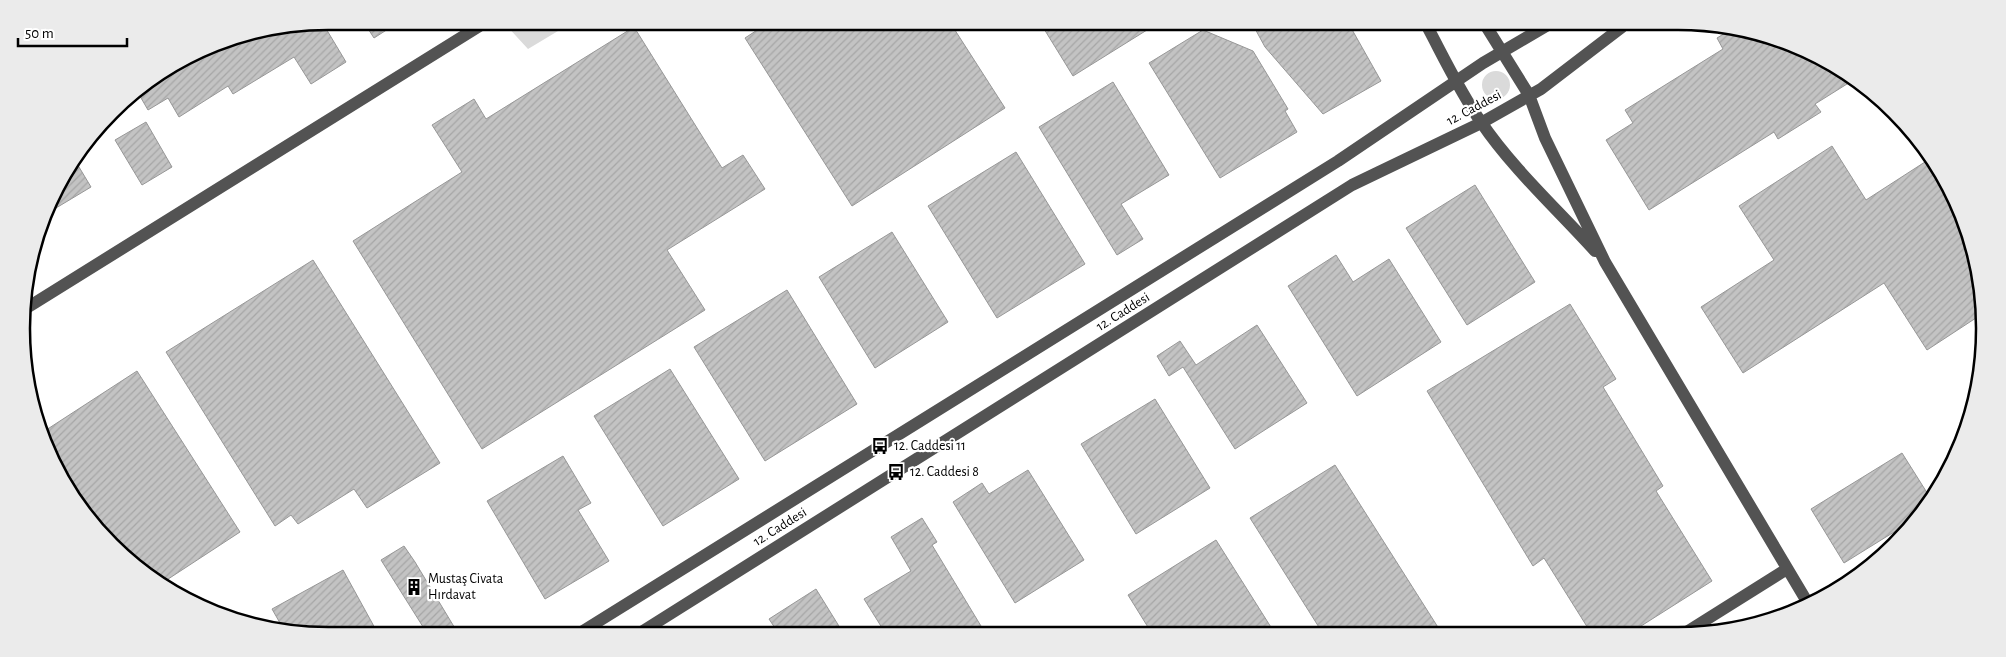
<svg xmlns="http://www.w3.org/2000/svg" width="2006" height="657" viewBox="0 0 2006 657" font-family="'Alegreya Sans',sans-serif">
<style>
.green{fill:#dadada}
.building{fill:url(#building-hatch);stroke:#979797}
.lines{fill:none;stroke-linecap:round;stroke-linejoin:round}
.minor{stroke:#535353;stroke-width:12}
.labels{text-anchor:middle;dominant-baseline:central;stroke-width:4.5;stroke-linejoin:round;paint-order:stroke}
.street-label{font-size:14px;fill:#000;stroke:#fff}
.poi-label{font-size:14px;fill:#000;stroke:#fff;text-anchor:start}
.rim{fill:none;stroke:#000;stroke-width:2.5}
</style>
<defs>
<pattern id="building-hatch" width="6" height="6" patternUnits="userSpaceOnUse" patternTransform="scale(1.25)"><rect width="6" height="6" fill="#c3c3c3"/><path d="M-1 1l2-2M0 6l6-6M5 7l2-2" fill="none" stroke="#a6a6a6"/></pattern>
</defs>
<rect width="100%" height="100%" fill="#fff"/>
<!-- green -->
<path class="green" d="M508,22H573L528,49L505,24Z
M1482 85a14 14 0 1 1 28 0a14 14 0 1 1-28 0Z"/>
<!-- building -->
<path class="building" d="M363,21H374L399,22L374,38Z
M322,22L346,62L311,84L294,57L233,94L228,86L179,117L168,98L148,110L137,91L211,45Z
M768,23L951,24L1005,108L852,206L745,38Z
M1041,24H1086L1155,25L1073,76Z
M1253,25L1350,26L1381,81L1323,114L1265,47Z
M634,27L722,168L743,155L765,189L667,250L705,310L482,449L353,241L462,172L432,125L474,99L486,119Z
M1735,27L1848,73L1855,79L1815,104L1821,112L1778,139L1774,132L1649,210L1606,140L1633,123L1625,110L1723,49L1717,38Z
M1203,30L1253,51L1288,109L1285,111L1297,132L1220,178L1149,63Z
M1113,82L1169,175L1121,204L1143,239L1117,255L1039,127Z
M146,122L172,167L142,185L115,140Z
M1832,146L1866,200L1928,160L1945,186L1979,269V316L1927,350L1884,283L1743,373L1701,307L1774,260L1739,206Z
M1016,152L1085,264L997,318L928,206Z
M76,162L91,187L46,214L53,192Z
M1475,185L1535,282L1467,325L1406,228Z
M892,232L948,322L875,368L819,277Z
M1336,255L1353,282L1389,259L1441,342L1357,396L1288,286Z
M313,260L440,463L367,508L354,489L298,524L291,515L275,526L166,352Z
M787,290L857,404L765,461L694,347Z
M1570,304L1616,379L1603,387L1663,486L1656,491L1712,581L1630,633H1591L1544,558L1533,566L1427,391Z
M1257,325L1307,403L1235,449L1183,367L1169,376L1157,356L1180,341L1196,365Z
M670,369L739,479L663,526L594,416Z
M137,371L240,532L159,585L73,499L43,432Z
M1155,399L1210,488L1136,534L1081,444Z
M1902,453L1931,499L1915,519L1844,563L1811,509Z
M563,456L591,503L578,510L609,561L545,599L487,501Z
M1335,465L1441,632H1322L1250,518Z
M1028,470L1084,560L1015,603L953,502L982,483L989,494Z
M922,518L937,542L932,545L984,631H884L864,599L911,571L891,537Z
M1216,540L1274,632H1151L1128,595Z
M404,546L415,562L456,630H425L381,560Z
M343,570L376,630H284L272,609Z
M816,589L842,631H777L769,619Z"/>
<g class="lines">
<!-- minor -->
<path class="minor" d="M1427,26C1444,58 1460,92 1481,122C1512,168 1558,210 1595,251
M1486,26L1529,95L1545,138L1605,262L1809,605
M25,309L486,22
M583,631L1338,161L1483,63L1546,26
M643,631L1352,185L1481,123L1541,89L1622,27
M1685,633L1787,569"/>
</g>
<!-- icons -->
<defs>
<g id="bus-bare" transform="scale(1.35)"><path d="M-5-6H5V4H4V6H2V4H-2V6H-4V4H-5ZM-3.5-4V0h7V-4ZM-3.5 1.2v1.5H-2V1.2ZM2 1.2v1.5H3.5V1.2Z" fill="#000" stroke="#fff" stroke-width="2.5" paint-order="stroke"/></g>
<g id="building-bare" transform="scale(1.35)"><path d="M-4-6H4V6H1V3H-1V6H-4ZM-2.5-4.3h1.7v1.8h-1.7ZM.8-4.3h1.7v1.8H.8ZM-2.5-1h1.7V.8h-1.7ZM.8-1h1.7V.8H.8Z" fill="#000" stroke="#fff" stroke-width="2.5" paint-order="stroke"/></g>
</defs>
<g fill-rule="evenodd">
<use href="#bus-bare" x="880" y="446"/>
<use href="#bus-bare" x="896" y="472"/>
<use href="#building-bare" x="414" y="587"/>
</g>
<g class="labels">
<!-- street labels -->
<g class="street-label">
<text transform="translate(1474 108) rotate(-28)">12. Caddesi</text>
<text transform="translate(1123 312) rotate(-32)">12. Caddesi</text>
<text transform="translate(780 527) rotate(-32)">12. Caddesi</text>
</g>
<!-- poi labels -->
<g class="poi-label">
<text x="894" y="446">12. Caddesi 11</text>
<text x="910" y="472">12. Caddesi 8</text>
<text x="428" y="579">Mustaş Civata<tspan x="428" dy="16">Hırdavat</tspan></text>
</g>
</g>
<!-- crop -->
<path d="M0 0H2006V657H0ZM328 30H1678A298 298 0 0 1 1976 328V329A298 298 0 0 1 1678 627H328A298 298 0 0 1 30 329V328A298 298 0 0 1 328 30Z" fill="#ebebeb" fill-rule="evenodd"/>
<path class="rim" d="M328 30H1678A298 298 0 0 1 1976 328V329A298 298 0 0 1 1678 627H328A298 298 0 0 1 30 329V328A298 298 0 0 1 328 30Z"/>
<!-- scale -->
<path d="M18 38v8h109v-8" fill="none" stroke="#000000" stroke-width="2.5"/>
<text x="25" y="38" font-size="15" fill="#000000" stroke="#ffffff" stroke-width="4" paint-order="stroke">50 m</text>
</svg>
